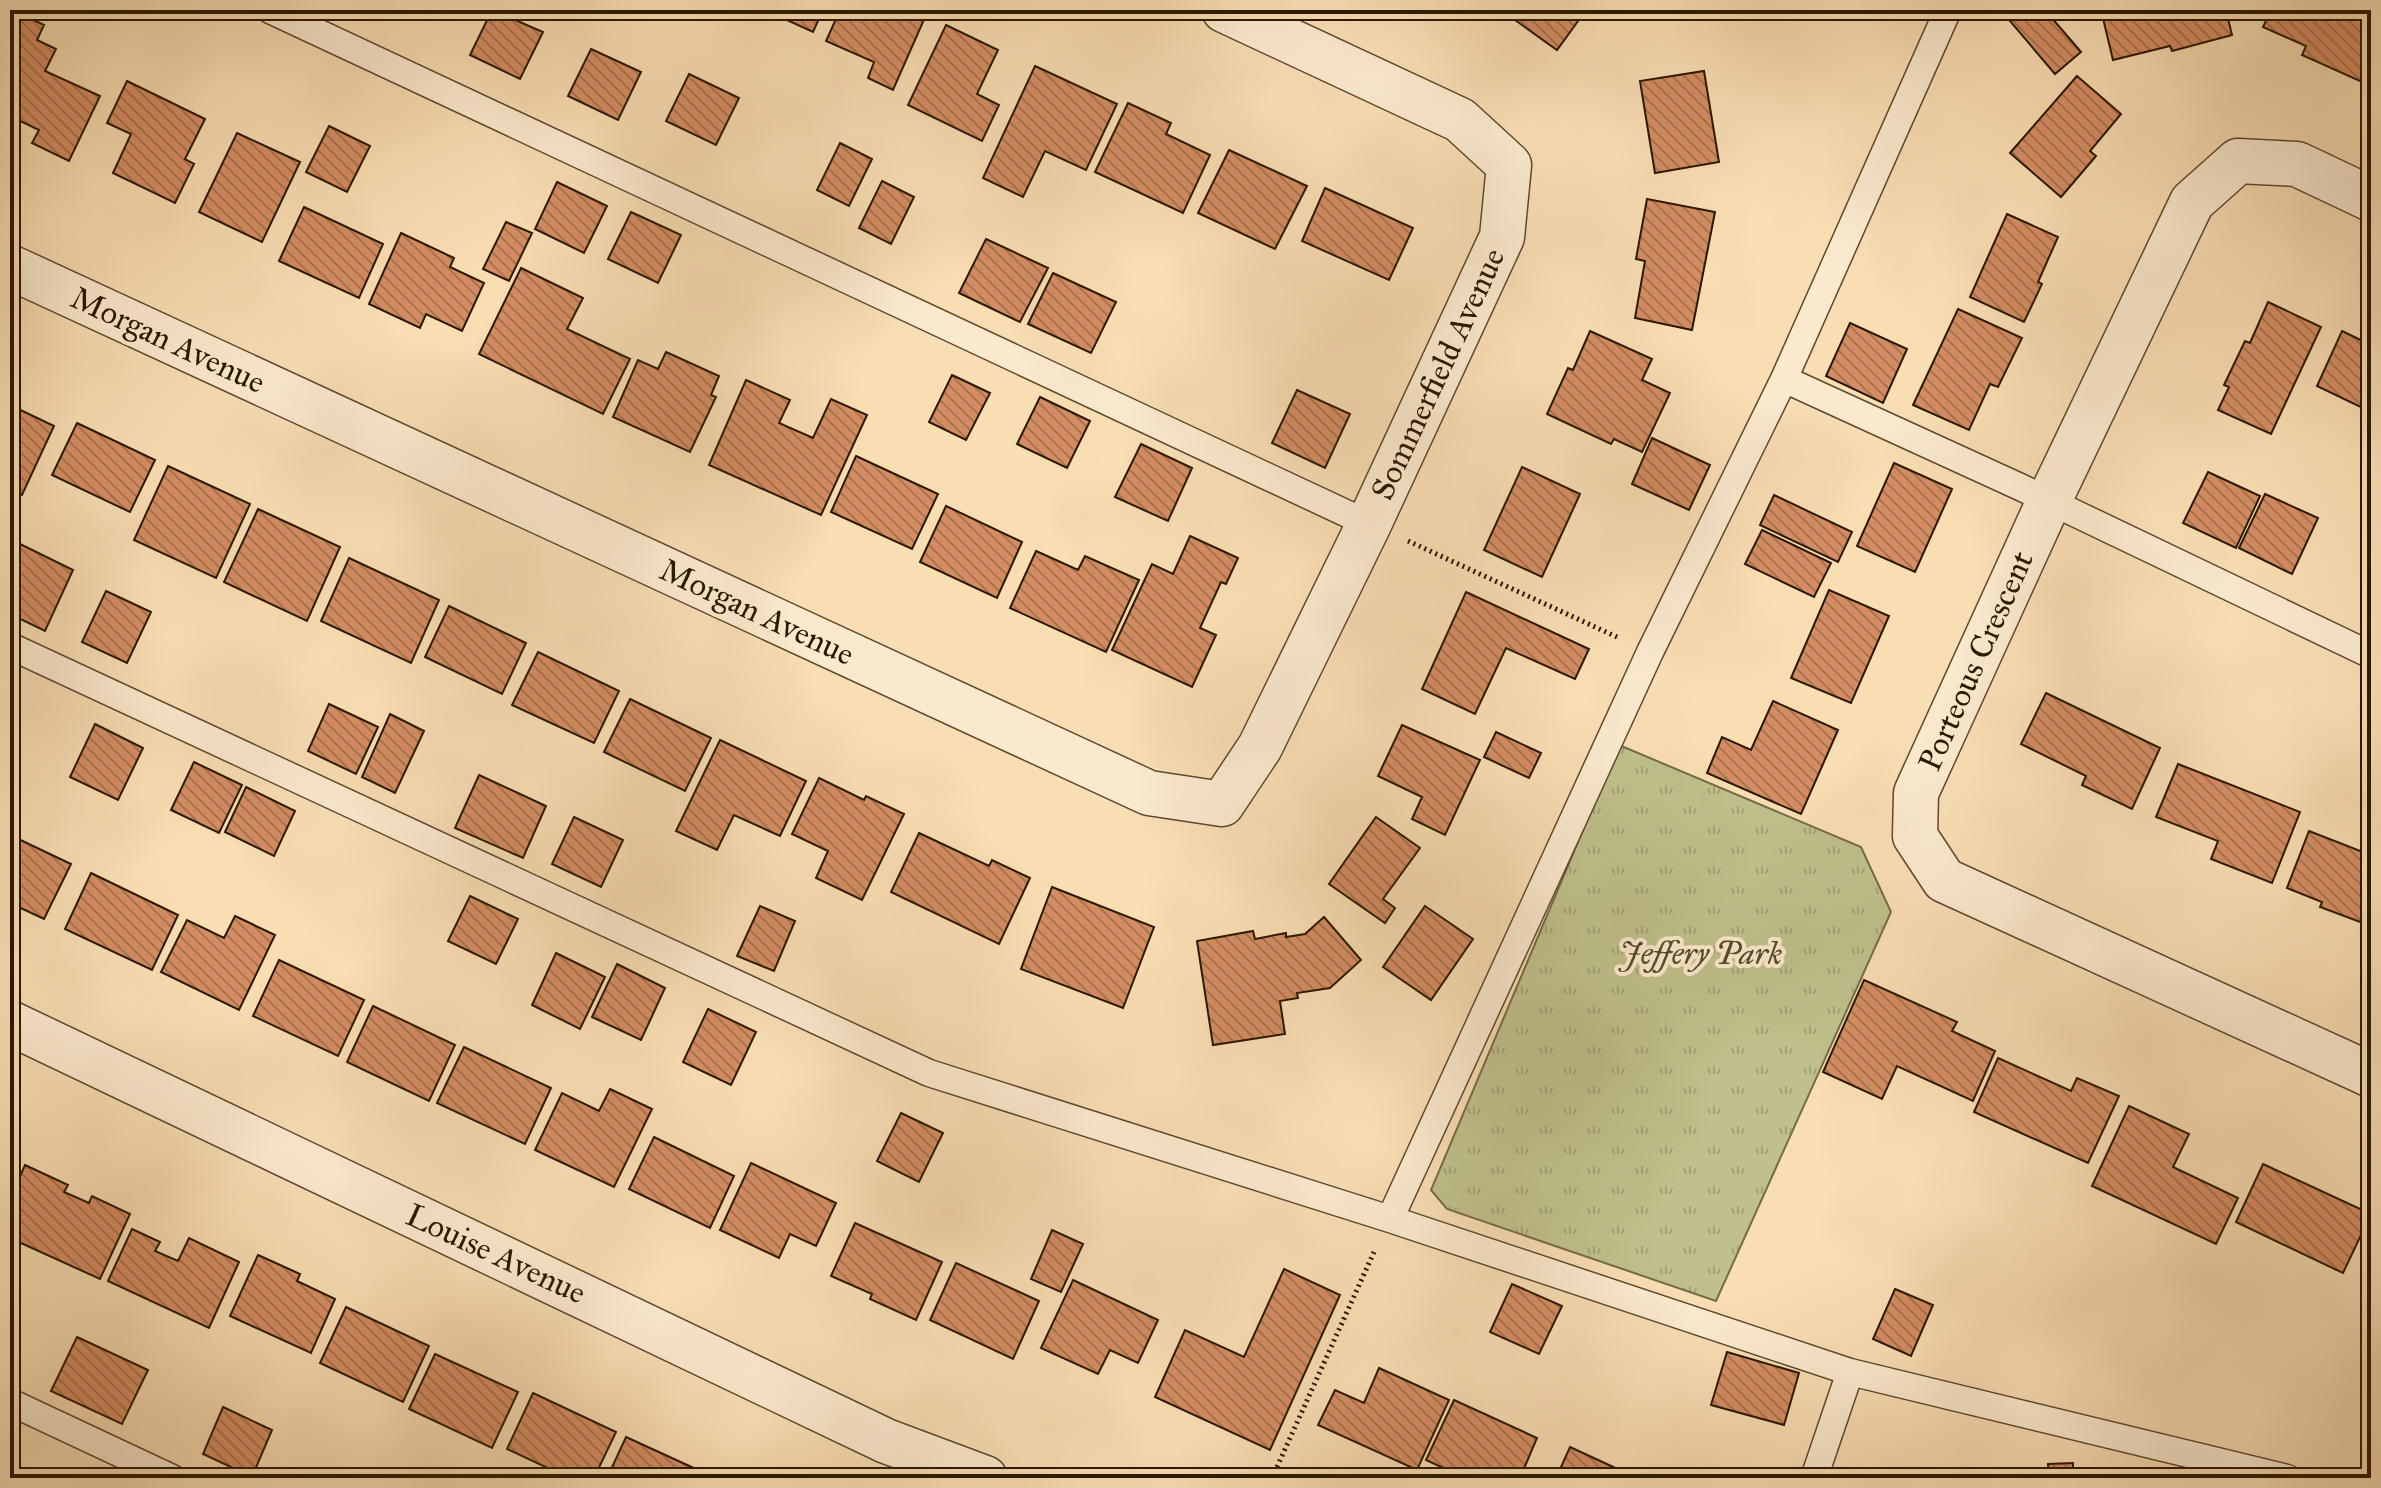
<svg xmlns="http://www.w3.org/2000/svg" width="2381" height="1488" viewBox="0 0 2381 1488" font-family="'IM FELL Great Primer',serif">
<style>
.park{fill:url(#park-tufts);stroke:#746c46;stroke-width:2}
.building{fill:url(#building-back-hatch);stroke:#291801;stroke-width:2}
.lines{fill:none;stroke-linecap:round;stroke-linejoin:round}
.service-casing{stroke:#5d492e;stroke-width:29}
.minor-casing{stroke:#5d492e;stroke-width:47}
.tertiary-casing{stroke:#5d492e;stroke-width:47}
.path{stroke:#291801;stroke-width:5;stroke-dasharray:2 4;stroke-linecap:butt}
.service{stroke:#fbe9ce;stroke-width:26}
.minor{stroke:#fbe9ce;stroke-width:44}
.tertiary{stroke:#fbe9ce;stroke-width:44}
.labels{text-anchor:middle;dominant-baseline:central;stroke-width:8;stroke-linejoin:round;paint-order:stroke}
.street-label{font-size:32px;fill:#291801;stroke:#fbe9ce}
.park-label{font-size:32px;font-style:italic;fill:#564a2a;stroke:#fbe9ce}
</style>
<defs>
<pattern id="park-tufts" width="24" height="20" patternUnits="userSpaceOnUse" patternTransform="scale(2)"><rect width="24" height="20" fill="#bfc08b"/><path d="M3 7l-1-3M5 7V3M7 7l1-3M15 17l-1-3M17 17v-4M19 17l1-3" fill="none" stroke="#a4a476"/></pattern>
<pattern id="building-back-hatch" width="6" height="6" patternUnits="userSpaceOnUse" patternTransform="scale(2)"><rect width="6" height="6" fill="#d48d62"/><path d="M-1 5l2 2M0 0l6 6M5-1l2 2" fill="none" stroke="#ac724e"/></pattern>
</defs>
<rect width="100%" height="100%" fill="#f9ddb3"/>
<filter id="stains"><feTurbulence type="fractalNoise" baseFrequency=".0025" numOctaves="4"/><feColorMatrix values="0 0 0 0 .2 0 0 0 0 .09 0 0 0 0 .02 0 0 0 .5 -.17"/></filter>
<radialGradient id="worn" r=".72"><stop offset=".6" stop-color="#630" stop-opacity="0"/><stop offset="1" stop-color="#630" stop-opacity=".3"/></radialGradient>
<!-- park -->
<path class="park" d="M1619,745L1861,847L1891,912L1716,1301L1447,1209L1431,1190Z"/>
<!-- building -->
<path class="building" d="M492,10L543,32L520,79L470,55Z
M765,10H823L813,32Z
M840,10H914L926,15L893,90L868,78L874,62L826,41Z
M1501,10H1586L1557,50Z
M2009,10H2045L2081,52L2055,74L2004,14Z
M2101,10H2226L2232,35L2172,51L2170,46L2113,60Z
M2271,10L2371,11V86L2302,55L2306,46L2263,27Z
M15,11L44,25L37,40L56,49L45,71L100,96L69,161L32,143L39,130L10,116V21Z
M946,25L998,50L977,94L999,105L982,141L908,105Z
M591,49L641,72L618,120L568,96Z
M1035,66L1117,104L1086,170L1045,151L1023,197L983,178Z
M1704,71L1719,162L1655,173L1640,81Z
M689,74L739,98L716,145L666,121Z
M2077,76L2121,114L2090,151L2096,156L2061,197L2010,153Z
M127,81L205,119L185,159L194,164L175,203L113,173L131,134L107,123Z
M1128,103L1171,123L1166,134L1210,155L1183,213L1095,172Z
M329,126L370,146L347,192L306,172Z
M237,133L300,162L262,242L199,212Z
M840,143L872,159L849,206L817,190Z
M1229,150L1307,186L1275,249L1198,213Z
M882,181L914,197L891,244L859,228Z
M557,182L607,206L584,253L535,229Z
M1325,188L1413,228L1389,280L1302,241Z
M1647,199L1715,212L1692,330L1635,318L1645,261L1636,259Z
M304,207L383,244L359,298L279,261Z
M631,212L681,235L658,283L608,259Z
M2007,214L2058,237L2038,282L2042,284L2024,322L1970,297Z
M506,222L532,233L509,281L483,269Z
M401,233L454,258L450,267L484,283L462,331L426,314L420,328L369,304Z
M986,239L1048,268L1020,322L959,293Z
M521,268L583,298L567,329L630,359L603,414L479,354Z
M1053,273L1116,302L1091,353L1028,324Z
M2268,302L2321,327L2271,434L2218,410L2229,387L2224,385L2245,341L2250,343Z
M1958,309L2022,338L1998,387L1990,384L1969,430L1913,405Z
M1850,323L1907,349L1883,403L1826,376Z
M1590,331L1652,359L1642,380L1670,393L1642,452L1614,439L1611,444L1547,414L1568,368L1573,370Z
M2342,331L2371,345V412L2317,386Z
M666,352L719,376L711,395L716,397L690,452L613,417L638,360L658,369Z
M952,375L990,393L966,440L929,422Z
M746,380L790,400L779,423L813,438L831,399L867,415L821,515L709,465Z
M1297,390L1350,414L1325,468L1272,443Z
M1040,397L1090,421L1067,468L1017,444Z
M10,405L54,426L22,495L10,489Z
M77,423L155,460L130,512L52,475Z
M1652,438L1710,465L1689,510L1632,484Z
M1141,444L1192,468L1168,521L1115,497Z
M856,456L938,494L912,549L831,512Z
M1894,463L1952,489L1915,572L1857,546Z
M168,466L250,504L216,578L134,540Z
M1522,467L1580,494L1542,577L1484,550Z
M2208,472L2260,496L2236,548L2183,523Z
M2265,494L2318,518L2292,574L2239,548Z
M1774,495L1852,532L1838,562L1760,525Z
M946,506L1022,542L997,598L920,562Z
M258,509L340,547L307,621L224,582Z
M1762,530L1831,563L1814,597L1745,564Z
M1190,536L1238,558L1226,584L1221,582L1200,628L1216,635L1192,687L1112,650L1152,564L1173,574Z
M18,543L73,570L45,631L10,614V561Z
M1036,551L1078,570L1085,556L1139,580L1106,652L1010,608Z
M349,558L439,600L411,663L321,621Z
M1829,590L1889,616L1851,703L1791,678Z
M106,591L151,612L127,663L82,642Z
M1466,592L1589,649L1575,679L1506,648L1475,714L1422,689Z
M449,606L526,643L502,694L425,657Z
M538,652L619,691L594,743L512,705Z
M2046,693L2160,748L2132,809L2082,785L2086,776L2021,744Z
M630,699L711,738L685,791L604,752Z
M1773,701L1838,730L1801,814L1707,773L1722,737L1751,750Z
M329,704L378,727L356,774L308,751Z
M390,714L424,731L395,793L362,777Z
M95,724L143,748L118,800L70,777Z
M1402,725L1480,760L1445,835L1412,819L1422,797L1378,776Z
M1496,732L1541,753L1529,778L1484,757Z
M720,740L806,781L780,836L734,815L717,850L676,831Z
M194,762L242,785L219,833L171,810Z
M2178,764L2300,812L2272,883L2211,859L2218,841L2156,817Z
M479,775L546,806L523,858L455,828Z
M819,778L864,800L866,796L904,814L862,900L816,878L828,851L792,834Z
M246,787L295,811L274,856L225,832Z
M574,817L623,840L601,887L552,864Z
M1376,817L1420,848L1383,899L1395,908L1385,923L1329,884Z
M2309,831L2363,852L2361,858L2371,862V926L2320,907L2322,902L2287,888Z
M919,833L989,866L992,860L1030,878L999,944L891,892Z
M10,835L71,864L44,919L10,903Z
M91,873L178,915L152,970L65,929Z
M1052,887L1154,927L1123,1008L1021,969Z
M470,896L518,919L496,964L448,941Z
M760,906L795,921L774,971L737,956Z
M1425,906L1473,939L1431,1000L1383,967Z
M235,916L275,935L239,1010L161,972L187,920L224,938Z
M1324,917L1361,960L1330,988L1297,993L1298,998L1280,1001L1285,1034L1213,1045L1197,941L1253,931L1255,939L1286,933V937L1305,934Z
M556,953L605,977L580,1029L532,1005Z
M279,960L364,1000L338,1056L253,1016Z
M617,964L665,988L641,1040L592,1017Z
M1864,980L1957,1022L1952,1031L1995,1051L1973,1101L1897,1066L1882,1099L1823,1072Z
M373,1006L455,1045L429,1101L347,1062Z
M708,1009L756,1032L731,1085L683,1062Z
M464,1047L551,1088L525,1144L437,1103Z
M1998,1058L2071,1091L2077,1078L2119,1096L2088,1163L1974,1112Z
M610,1089L652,1109L614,1187L535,1150L562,1093L599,1111Z
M2129,1106L2189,1134L2173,1167L2238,1198L2216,1244L2092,1186Z
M901,1113L943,1133L919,1182L877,1161Z
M654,1137L734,1176L710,1228L629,1189Z
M751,1163L836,1203L816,1246L790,1234L779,1258L720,1230Z
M2263,1164L2371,1214L2343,1273L2236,1222Z
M25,1165L68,1185L64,1192L89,1203L92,1196L130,1214L100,1279L10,1238V1199Z
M855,1223L942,1262L916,1320L870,1299L872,1294L831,1276Z
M132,1229L160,1242L155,1251L178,1261L189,1238L239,1262L209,1328L108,1281Z
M1052,1230L1083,1244L1061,1292L1031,1279Z
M258,1255L300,1274L297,1281L335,1299L311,1353L230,1316Z
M956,1263L1039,1301L1013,1359L930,1320Z
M1284,1269L1340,1295L1270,1450L1155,1397L1185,1330L1244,1357Z
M1073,1280L1158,1320L1138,1363L1110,1350L1098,1374L1041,1348Z
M1512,1284L1562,1306L1539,1354L1490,1332Z
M1895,1289L1933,1305L1911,1356L1873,1339Z
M346,1307L429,1346L403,1402L320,1363Z
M77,1337L148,1370L122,1424L51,1391Z
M1727,1352L1799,1373L1784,1425L1711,1405Z
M435,1354L518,1392L492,1448L409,1409Z
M1379,1368L1449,1400L1417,1470L1318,1425L1335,1390L1364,1403Z
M533,1393L616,1432L594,1478H569L507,1449Z
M1454,1400L1537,1438L1520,1478H1465L1426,1460Z
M223,1407L272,1430L252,1477L203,1454Z
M626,1437L709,1475L707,1478H607Z
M1570,1447L1637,1478H1556Z
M2073,1463V1478H2049L2048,1464Z"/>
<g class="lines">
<!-- service casing -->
<g class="service-casing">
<path id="service" d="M270,10L1369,524
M1784,379L2018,486L2371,655
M10,646L929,1073L1390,1219L1850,1372L2287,1478
M1390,1219L1650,652L1784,379L1948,10
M10,1402L172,1478
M1814,1478L1850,1372"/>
</g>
<!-- minor casing -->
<g class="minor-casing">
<path id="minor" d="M2371,199L2297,164L2238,161L2192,202L2049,501L1916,793L1915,836L1944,880L2371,1075
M10,267L1149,793L1222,804L1260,747L1369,524L1502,237L1509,165L1460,120L1224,10"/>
</g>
<!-- tertiary casing -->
<g class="tertiary-casing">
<path id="tertiary" d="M10,1023L886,1441L985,1478"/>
</g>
<!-- path -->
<path class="path" d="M1408,541L1617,637
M1272,1478L1374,1252"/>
<!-- service -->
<use href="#service" class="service"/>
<!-- minor -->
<use href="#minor" class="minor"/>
<!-- tertiary -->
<use href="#tertiary" class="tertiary"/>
</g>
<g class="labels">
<!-- street labels -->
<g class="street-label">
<text transform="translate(168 340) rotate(25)">Morgan Avenue</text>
<text transform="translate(1438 374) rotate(-65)">Sommerfield Avenue</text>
<text transform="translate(757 612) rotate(25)">Morgan Avenue</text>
<text transform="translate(1976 661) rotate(-66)">Porteous Crescent</text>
<text transform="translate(496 1254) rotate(25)">Louise Avenue</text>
</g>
<!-- park labels -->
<g class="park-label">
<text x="1701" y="953">Jeffery Park</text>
</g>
</g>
<!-- margin -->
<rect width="2381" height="1488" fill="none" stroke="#f9ddb3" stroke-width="40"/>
<rect x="12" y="12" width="2357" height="1464" fill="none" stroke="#291801" stroke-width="4"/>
<rect x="20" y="20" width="2341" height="1448" fill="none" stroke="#291801" stroke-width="2"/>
<rect width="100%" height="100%" filter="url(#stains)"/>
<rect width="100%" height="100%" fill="url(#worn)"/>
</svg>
